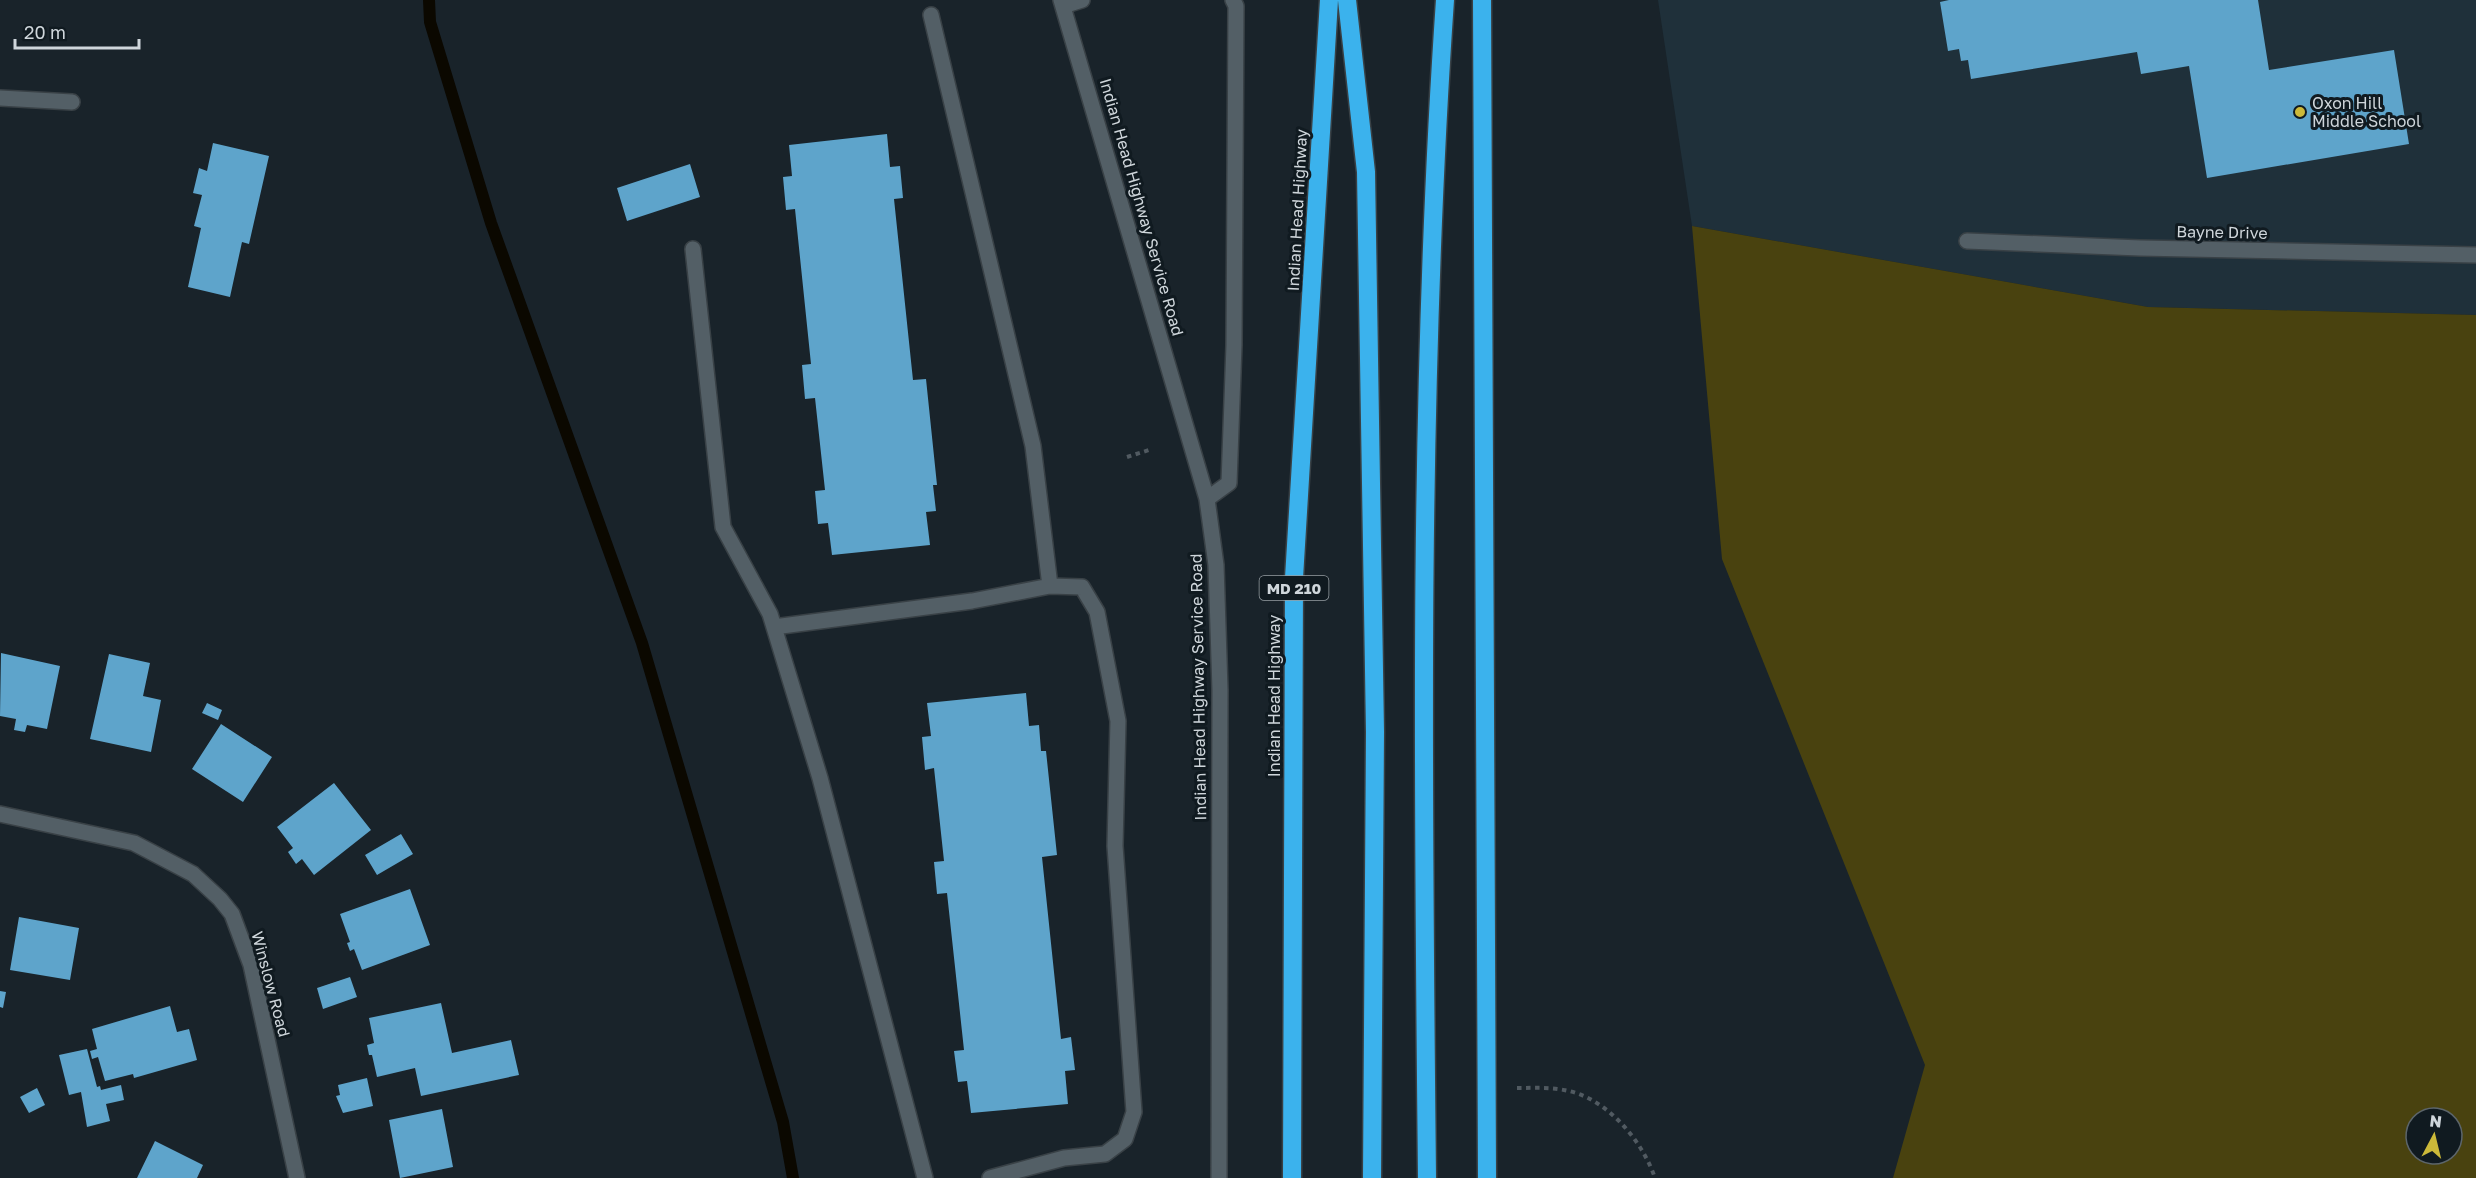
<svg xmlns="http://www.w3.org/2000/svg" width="2476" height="1178" viewBox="0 0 2476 1178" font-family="'Golos Text',sans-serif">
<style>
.built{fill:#1f303a}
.green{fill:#49420f;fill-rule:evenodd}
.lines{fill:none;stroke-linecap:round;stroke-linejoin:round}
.stream{stroke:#0b0800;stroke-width:12}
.building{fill:#5ea4cb}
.minor-casing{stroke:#394146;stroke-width:18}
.highway-casing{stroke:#394146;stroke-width:21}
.path{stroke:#515a61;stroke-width:4;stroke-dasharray:4.5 4.5;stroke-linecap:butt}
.minor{stroke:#535f66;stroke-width:15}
.highway{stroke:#3bb2ed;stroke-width:18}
.poi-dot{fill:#ccb939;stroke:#101a20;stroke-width:2}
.labels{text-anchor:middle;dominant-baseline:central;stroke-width:6;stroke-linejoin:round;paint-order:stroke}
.shield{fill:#101a20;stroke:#969ea3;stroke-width:1.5}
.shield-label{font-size:15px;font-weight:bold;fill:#cfd6db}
.poi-label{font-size:16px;fill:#cfd6db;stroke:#101a20;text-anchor:start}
.street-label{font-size:16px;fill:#cfd6db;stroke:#101a20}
</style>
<rect width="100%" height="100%" fill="#19232a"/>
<!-- built -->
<path class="built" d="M1658,0H2476V315L2148,307L1692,226Z"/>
<!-- green -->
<path class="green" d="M1692,226L2148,307L2476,315V1178H1893L1925,1065L1722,559ZM2416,1118H2452V1154H2416Z"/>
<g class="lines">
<!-- stream -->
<path class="stream" d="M429,0L430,22L491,223L642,643L783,1122L793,1178"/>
</g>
<!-- building -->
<path class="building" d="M1949,0H2258L2269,70L2394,50L2409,144L2207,178L2189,66L2141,74L2137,52L1971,79L1968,60L1961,61L1959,49L1948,51L1940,2Z
M887,134L890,167L900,166L903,198L894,199L913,380L926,379L937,485H933L936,511L926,512L930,545L832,555L828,523L818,524L815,491L825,490L815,398L805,399L802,365L811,364L795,209L786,210L783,177L792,176L789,145Z
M213,143L269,156L249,244L242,242L230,297L188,287L201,228L194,226L202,195L193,193L199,168L207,171Z
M690,164L700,197L627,221L617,188Z
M1,653L60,666L47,729L27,725L25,732L14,730L16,719L0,716Z
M109,654L150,663L143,696L161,700L151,752L90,739Z
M1026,693L1029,726L1039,725L1041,751H1046L1057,855L1042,857L1061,1039L1071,1037L1075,1070L1065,1071L1068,1104L971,1113L967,1081L958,1082L954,1051L964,1050L947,893L937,894L934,862L944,861L934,768L925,770L922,737L931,736L927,703Z
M207,703L222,710L218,720L202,713Z
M221,724L272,757L243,802L192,769Z
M334,783L371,830L314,875L302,859L296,864L288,852L293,848L277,827Z
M401,834L413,854L377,875L365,855Z
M410,889L430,945L362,970L354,949L350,951L347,943L350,942L340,914Z
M19,917L79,928L70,980L10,970Z
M350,977L357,997L323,1009L317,988Z
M0,991L6,992L3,1008L0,1007Z
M441,1003L452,1053L511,1040L519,1075L421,1096L415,1068L377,1077L372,1055H369L367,1045L374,1043L369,1018Z
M170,1006L177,1032L189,1029L197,1060L134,1078L133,1074L105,1081L98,1057L92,1059L90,1051L97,1049L92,1029Z
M87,1049L97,1087L100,1086L101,1090L121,1085L124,1100L106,1104L110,1121L87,1127L81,1092L69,1095L59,1055Z
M367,1078L373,1106L343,1113L336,1096L340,1095L338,1085Z
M37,1088L45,1105L29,1113L20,1097Z
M442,1109L453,1167L400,1178L389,1120Z
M155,1141L203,1165L197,1178H137Z"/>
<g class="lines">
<!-- minor casing -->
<g class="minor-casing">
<path id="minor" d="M1061,0L1207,499L1216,565L1220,690L1219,1178
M1063,6L1082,0
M931,15L1033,446L1050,586L1082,587L1097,612L1118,721L1115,846L1134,1112L1125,1139L1105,1154L1064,1158L990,1178
M0,98L72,102
M1967,241L2140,248L2476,255
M693,249L723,527L770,614L820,778L925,1178
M1207,499L1229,483L1234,345L1236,6L1233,0
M774,627L972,601L1050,586
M0,814L134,843L193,874L220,899L232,914L251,965L297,1178"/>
</g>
<!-- highway casing -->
<g class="highway-casing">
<path id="highway" d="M1347,0L1366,172L1375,732L1372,1178
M1482,0L1487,1178
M1292,1178L1294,578L1329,0
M1427,1178C1423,785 1418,392 1445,0"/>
</g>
<!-- path -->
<path class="path" d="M1127,457L1149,450
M1517,1088C1533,1088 1549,1087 1564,1090C1606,1097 1642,1140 1655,1178"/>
<!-- minor -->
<use href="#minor" class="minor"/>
<!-- highway -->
<use href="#highway" class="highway"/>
</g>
<!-- markers -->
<circle class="poi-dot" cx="2300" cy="112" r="6"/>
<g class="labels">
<!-- shield labels -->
<rect class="shield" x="1259.5" y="576" width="69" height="24" rx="4.5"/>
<g class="shield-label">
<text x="1294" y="588">MD 210</text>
</g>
<!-- poi labels -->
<g class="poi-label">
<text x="2312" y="103">Oxon Hill<tspan x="2312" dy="18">Middle School</tspan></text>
</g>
<!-- street labels -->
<g class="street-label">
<text transform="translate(1142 207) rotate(74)">Indian Head Highway Service Road</text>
<text transform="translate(1297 210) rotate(-87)">Indian Head Highway</text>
<text transform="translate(2222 232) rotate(1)">Bayne Drive</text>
<text transform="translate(1198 687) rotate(-91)">Indian Head Highway Service Road</text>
<text transform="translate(1274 696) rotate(-90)">Indian Head Highway</text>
<text transform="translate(271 984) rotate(75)">Winslow Road</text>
</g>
</g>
<!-- north arrow -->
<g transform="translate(2434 1136) rotate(7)"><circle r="28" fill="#101a20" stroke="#5c656b" stroke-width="1.5"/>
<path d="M0-4.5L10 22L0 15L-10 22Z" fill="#ccb939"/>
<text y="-9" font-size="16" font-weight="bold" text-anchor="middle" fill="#cfd6db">N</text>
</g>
<!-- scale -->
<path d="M15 39v9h124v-9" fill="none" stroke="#cfd6db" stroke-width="3"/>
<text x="24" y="39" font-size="18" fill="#cfd6db" stroke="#101a20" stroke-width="4.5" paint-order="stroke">20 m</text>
</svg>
